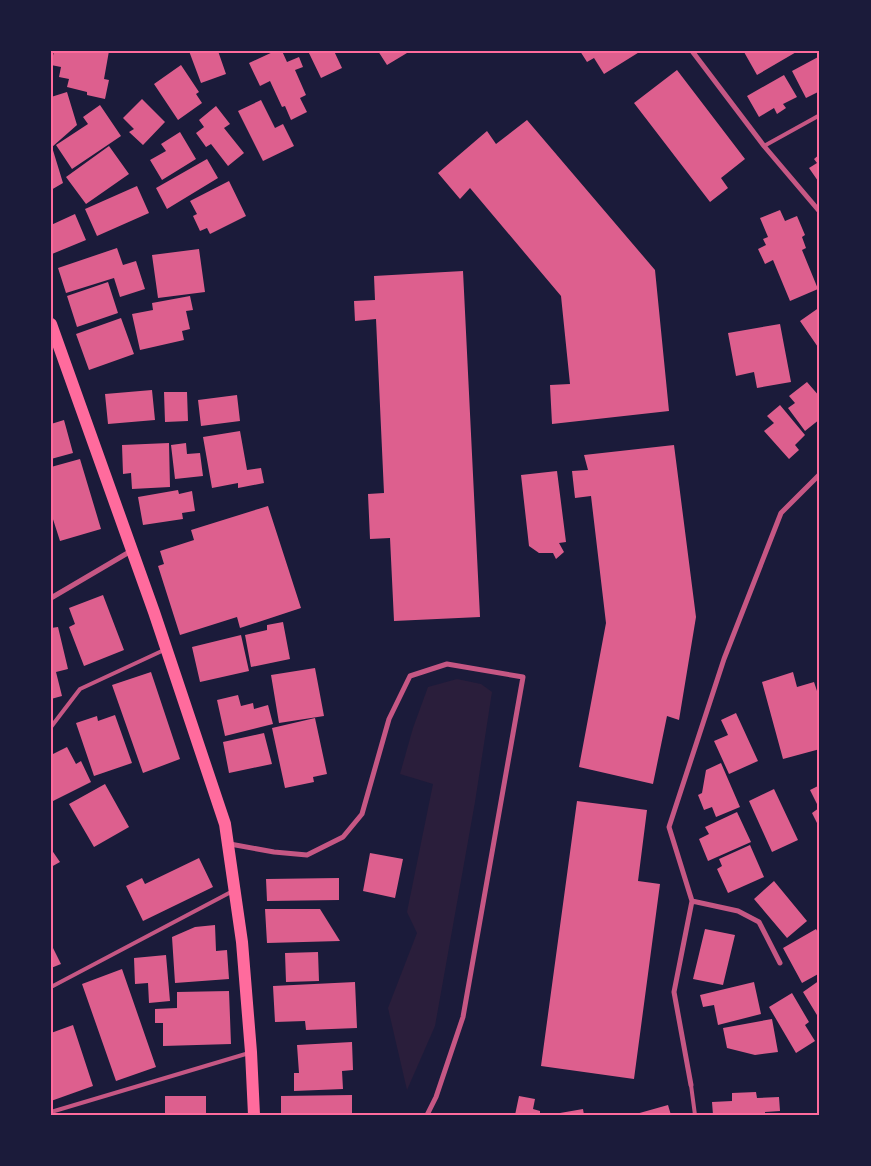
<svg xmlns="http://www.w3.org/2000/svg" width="871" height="1166" viewBox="0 0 871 1166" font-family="'Sofia Sans Condensed',sans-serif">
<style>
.green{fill:#2a1e3b}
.building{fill:#dd5f8e}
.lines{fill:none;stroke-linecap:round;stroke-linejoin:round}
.service{stroke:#c65784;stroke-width:4}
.minor{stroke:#c65784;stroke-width:5}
.primary{stroke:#ff6b9d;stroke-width:12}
.neatline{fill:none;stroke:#ff6b9d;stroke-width:2}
</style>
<rect width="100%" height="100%" fill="#1b1b3a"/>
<!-- green -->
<path class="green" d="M457,679L481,684L492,692L475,802L435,1026L407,1090L388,1008L417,933L407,912L433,784L400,774L413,728L428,687Z"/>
<!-- building -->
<path class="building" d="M54,51H109L104,79L109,80L105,99L87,95V92L67,87L69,79L59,77L61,67L51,65Z
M189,51H218L226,74L201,83Z
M275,51H282L287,62L299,57L303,67L295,70L306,95L300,98L307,112L291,120L285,106L282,107L270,81L260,86L249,63Z
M308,51H334L342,68L321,78Z
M378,51H406L407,53L387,65Z
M580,51H641L604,74L594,58L587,62Z
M746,51H798L757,75L744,52Z
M820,56V91L806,98L792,71Z
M181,65L199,92L196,94L202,103L178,120L154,84Z
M677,70L745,159L721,178L728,188L710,202L634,103Z
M784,75L797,97L783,104L786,108L777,114L774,108L759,117L747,96Z
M67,92L77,125L52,147L63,183L51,190V97Z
M142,99L165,122L143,145L129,132L134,129L123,118Z
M261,100L275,128L283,124L294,146L263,161L238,111Z
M100,105L121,136L72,169L56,145L88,124L83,117Z
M216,106L230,124L224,128L244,153L228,166L211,144L206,147L196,133L204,127L199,120Z
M527,120L655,270L669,411L552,424L550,385L570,384L561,296L470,188L460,199L438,173L487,131L496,144Z
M180,132L196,159L162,180L150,160L166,151L161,144Z
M109,146L129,174L86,204L66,177Z
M820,154V179L818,181L809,168L817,163L814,159Z
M207,159L218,178L167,209L156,188Z
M229,181L246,216L210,234L207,228L200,231L193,216L197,214L190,201Z
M137,186L149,213L97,236L85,209Z
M780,210L785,221L797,216L805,235L802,237L806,248L802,250L818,289L790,301L773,260L765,264L758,249L766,245L763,239L768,237L760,218Z
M75,214L86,240L52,254L51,225Z
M117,248L123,265L136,261L145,289L120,297L114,278L66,293L58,268Z
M199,249L205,292L158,298L152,255Z
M463,271L480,617L394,621L390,538L370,539L368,494L384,493L376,319L355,321L354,301L375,300L374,276Z
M108,282L118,313L77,327L67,296Z
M190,296L193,310L186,311L190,329L182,331L184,340L140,350L132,314L153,310L152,303Z
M820,307V350L800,321Z
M121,318L134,354L89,370L76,334Z
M780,324L791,382L757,388L754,372L736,376L728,333Z
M807,382L820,397V419L805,431L788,408L795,403L789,396Z
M152,390L155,420L108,424L105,394Z
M164,392H187L188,421L165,422Z
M237,395L240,421L201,426L198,400Z
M780,405L805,435L795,445L799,450L789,459L764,431L774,423L767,416Z
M64,420L73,453L51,459V424Z
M240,431L247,470L261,468L264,483L238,488V483L212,488L203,437Z
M169,443L170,487L132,489L131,473L123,474L122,445Z
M186,443L187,454L200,453L203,476L175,479L171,445Z
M674,445L696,617L679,720L667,716L653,784L579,767L606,623L591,496L575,498L572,471L588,470L584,455Z
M80,459L101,529L60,541L51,513V467Z
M557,471L566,542L559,543L564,552L556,559L553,553H539L529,546L521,475Z
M178,490L179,494L192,491L195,511L182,513L183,519L143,525L138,497Z
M268,506L301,608L240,628L237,617L180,635L158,566L164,564L160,551L194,540L191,530Z
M103,595L124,650L84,666L69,627L75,624L69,608Z
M283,622L290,659L251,667L245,635L267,630V625Z
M58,627L68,669L56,672L62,696L51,699V628Z
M241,635L249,671L200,682L192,647Z
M315,668L324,716L279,723L271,675Z
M151,672L180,759L143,773L112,685Z
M793,672L797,687L814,682L820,700V749L783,759L762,682Z
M238,695L241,706L253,703L254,709L268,705L273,724L225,736L217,700Z
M736,713L758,761L729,774L714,741L728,735L721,720Z
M115,715L132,763L94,776L76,723L97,716L98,721Z
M315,718L327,774L313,777L314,782L285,788L272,728Z
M264,733L272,764L229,773L223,742Z
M67,747L76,764L81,761L91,782L51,802V755Z
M721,763L740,807L716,817L712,807L704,810L698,795L702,793L706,770Z
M105,784L129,827L94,847L69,804Z
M820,785V829L812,813L819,808L810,790Z
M774,789L798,840L772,852L749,801Z
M577,801L647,810L638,881L660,884L634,1079L541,1066Z
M737,812L751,842L708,861L699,839L709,834L705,827Z
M750,845L764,877L728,893L717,869L722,866L719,859Z
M51,849L60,862L51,867Z
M370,853L403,859L395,898L363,891Z
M199,858L213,887L143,921L126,886L142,878L145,884Z
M339,878V900L267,901L266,879Z
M774,881L807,921L787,938L754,899Z
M265,909H320L340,941L267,943Z
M215,925L216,951L227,950L229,979L175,983L172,937L195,927Z
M705,929L735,935L723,985L693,979Z
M816,929L820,936V973L802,983L783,948Z
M51,944L61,964L51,968Z
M318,952L319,981L286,982L285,953Z
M166,955L170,1001L149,1003L148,983L135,984L134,958Z
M122,969L156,1067L116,1081L82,984Z
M820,980V1020L803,992Z
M355,982L357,1028L306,1030L305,1021L275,1022L273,986Z
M754,982L761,1014L718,1025L714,1005L703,1007L700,995Z
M229,991L231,1044L163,1046V1023H155V1009L177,1008V992Z
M792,993L809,1022L805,1025L815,1041L796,1053L769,1007Z
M772,1019L778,1052L755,1055L727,1048L723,1028Z
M73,1025L93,1086L51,1101V1033Z
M352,1042L353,1070L342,1071L343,1089L294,1091V1073H299L297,1045Z
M756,1092L757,1098L779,1097L780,1111L765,1112V1115H713L712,1102L732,1101V1093Z
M352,1095V1115H281V1096Z
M165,1096H206V1115H165Z
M519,1096L535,1099L533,1109L540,1111V1115H515Z
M668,1105L671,1115H636V1114Z
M583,1109L584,1115H561L560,1113Z"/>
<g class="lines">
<!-- service -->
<path class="service" d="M764,146L820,115
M51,727L80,689L164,650
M51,987L231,892
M691,1085L695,1115
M51,1112L249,1053"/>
<!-- minor -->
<path class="minor" d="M692,51L764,146L820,212
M51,598L131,551
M230,844L274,852L307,855L343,837L362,814L389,719L410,676L447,664L523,677L463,1017L436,1097L427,1115
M692,901L738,911L759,922L780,963
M691,1085L674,992L692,901L669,827L724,659L781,513L820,474"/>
<!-- primary -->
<path class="primary" d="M51,324L154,612L225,824L242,942L251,1052L254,1115"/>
</g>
<!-- border -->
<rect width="871" height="1166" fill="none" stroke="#1b1b3a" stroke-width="105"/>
<rect x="52" y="52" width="766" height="1062" class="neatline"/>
</svg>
